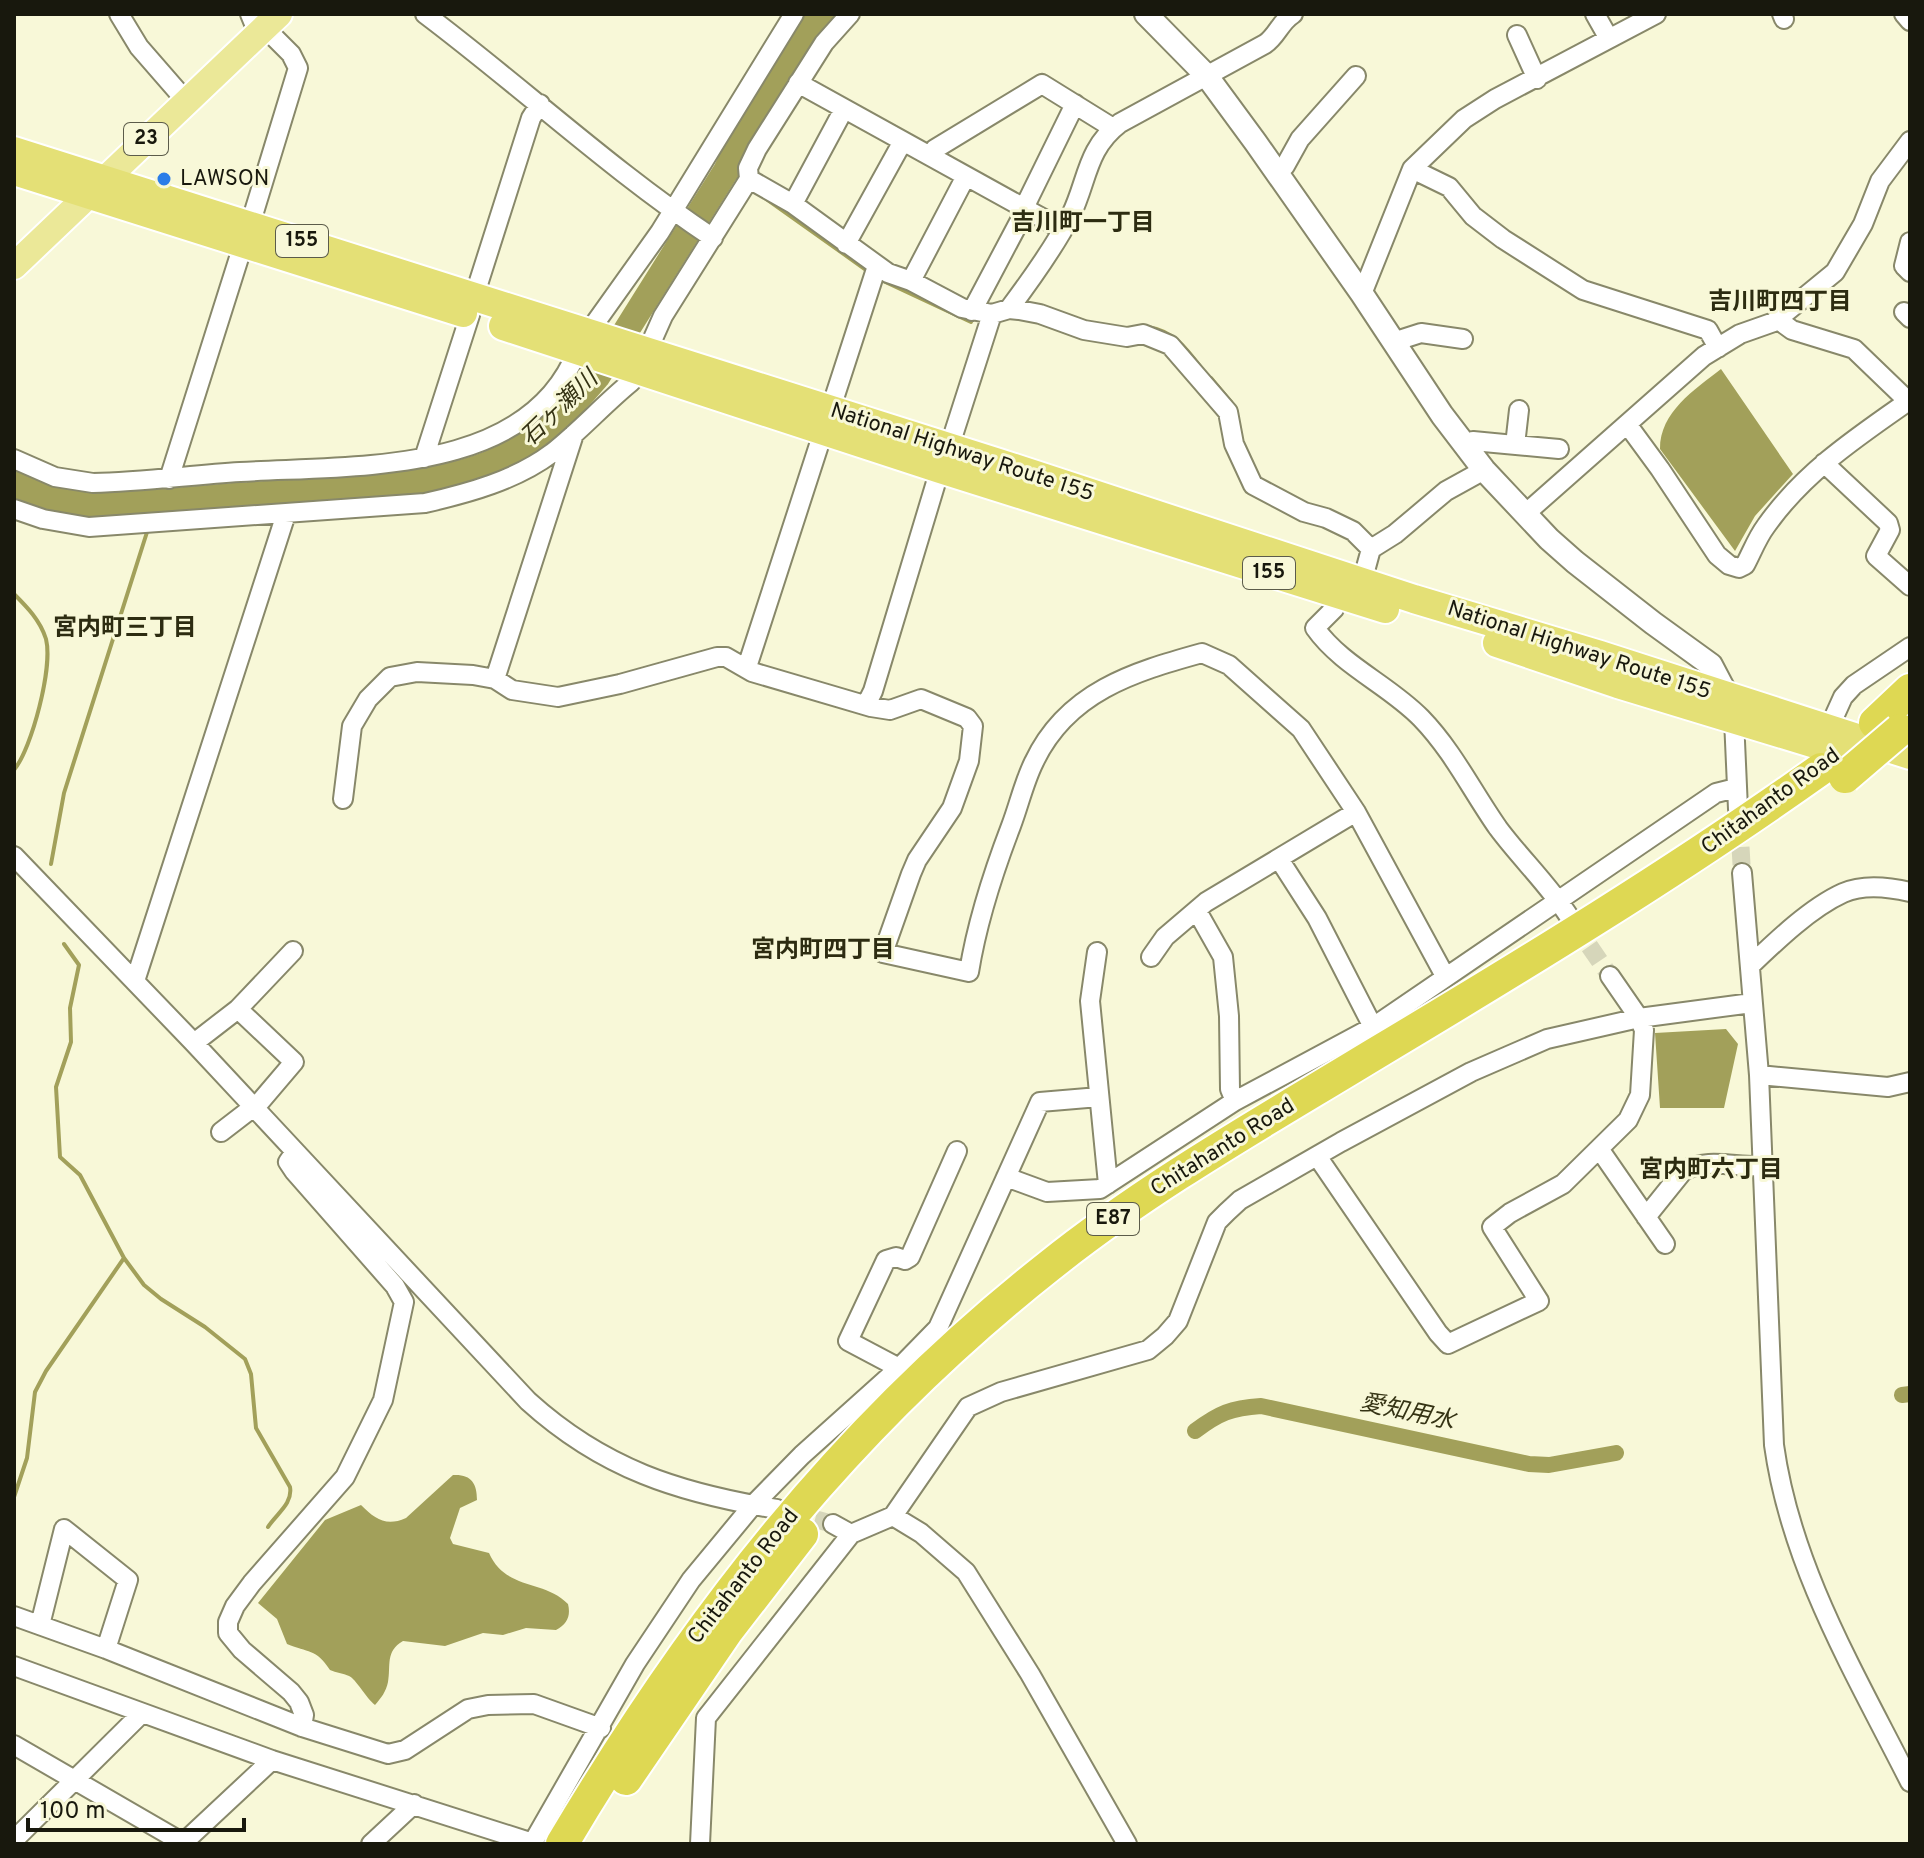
<svg xmlns="http://www.w3.org/2000/svg" width="1924" height="1858" viewBox="0 0 1924 1858" font-family="Overpass,'Noto Sans JP',sans-serif">
<style>
.water{fill:#a2a05a}
.lines{fill:none;stroke-linecap:round;stroke-linejoin:round}
.stream{stroke:#a2a05a;stroke-width:4}
.canal{stroke:#a2a05a;stroke-width:16}
.river{stroke:#a2a05a;stroke-width:26}
.minor-tunnel{stroke:#d6d6ba;stroke-width:18;stroke-dasharray:18 9;stroke-linecap:butt}
.minor-casing{stroke:#88886a;stroke-width:22}
.tertiary-casing{stroke:#88886a;stroke-width:26}
.primary-casing{stroke:#fff;stroke-width:30}
.trunk-casing{stroke:#fff;stroke-width:32}
.motorway-casing{stroke:#fff;stroke-width:36}
.minor{stroke:#fff;stroke-width:18}
.tertiary{stroke:#fff;stroke-width:22}
.primary{stroke:#ebe898;stroke-width:26}
.trunk{stroke:#e4e076;stroke-width:28}
.motorway{stroke:#ded853;stroke-width:32}
.motorway-bridge-casing{stroke:#fff;stroke-width:36;stroke-linecap:butt}
.motorway-bridge{stroke:#ded853;stroke-width:32}
.poi-dot{fill:#2b7de8;stroke:#f8f8d8;stroke-width:3}
.labels{text-anchor:middle;dominant-baseline:central;stroke-width:6;stroke-linejoin:round;paint-order:stroke}
.shield{fill:#f8f8d8;stroke:#5b5b4a;stroke-width:2}
.shield-label{font-size:20px;font-weight:bold;fill:#18180d}
.poi-label{font-size:22px;fill:#18180d;stroke:#f8f8d8;text-anchor:start}
.street-label{font-size:22px;fill:#18180d;stroke:#f8f8d8}
.neighbourhood-label{font-size:24px;font-weight:bold;fill:#2d2c11;stroke:#f8f8d8}
.water-label{font-size:24px;font-style:italic;fill:#353314;stroke:#f8f8d8}
</style>
<rect width="100%" height="100%" fill="#f8f8d8"/>
<!-- water -->
<path class="water" d="M1721,369L1793,474L1755,516L1735,551L1660,449C1660,412 1694,390 1721,369Z
M1726,1029L1738,1044L1724,1108H1660L1655,1033Z
M453,1475C471,1474 477,1483 477,1500L460,1508L450,1538L453,1544L489,1553C506,1591 544,1579 568,1604C571,1616 567,1624 556,1630L526,1628L503,1635L483,1633L445,1646L403,1641C385,1651 391,1666 388,1682C386,1692 381,1698 375,1705C366,1698 356,1679 349,1676C343,1673 336,1673 330,1670C316,1648 308,1653 287,1644L277,1619L258,1603L325,1520L361,1505C375,1519 386,1527 406,1518Z"/>
<g class="lines">
<!-- stream -->
<path class="stream" d="M726,171L742,181
M765,198L869,272
M879,279L971,322
M1148,327C1174,331 1187,349 1202,369
M1211,378L1231,402
M149,516V502
M14,594C27,607 40,620 46,639C53,667 32,748 14,770
M51,864L64,793L148,529
M64,944L79,965L70,1008L71,1042L56,1087L60,1157L80,1175L124,1258L144,1285L161,1299L205,1327L245,1359L251,1374L256,1428L290,1487C293,1504 276,1514 268,1527
M14,1497L27,1458L35,1392L46,1371L124,1258"/>
<!-- canal -->
<path class="canal" d="M1902,1395L1910,1394
M1195,1431C1219,1413 1231,1408 1261,1406L1529,1464L1549,1465L1616,1453"/>
<!-- river -->
<path class="river" d="M14,484C36,496 59,501 84,503C138,507 194,498 248,495C325,489 409,492 483,466C530,449 566,414 597,377L726,171C749,119 784,71 814,23L822,14"/>
<!-- minor-tunnel -->
<path class="minor-tunnel" d="M1739,820L1742,873
M1574,924L1610,976
M789,1512L833,1524"/>
<!-- minor casing -->
<g class="minor-casing">
<path id="minor" d="M119,14L139,47L186,101
M250,14L255,26L272,35L291,54L298,68L250,225
M425,14C522,87 612,171 713,238
M1595,14L1608,37
M1782,14L1784,19
M1904,14L1910,21
M1517,35L1537,79
M798,83L1062,229
M930,156L935,149L1042,84L1113,128
M1412,169L1449,187L1473,216L1503,239L1583,290L1708,330L1718,348
M1276,173L1285,166L1300,139L1356,76
M749,179L793,204L888,273L911,281L962,308L992,314L1009,309L1019,310L1040,314L1084,330L1127,337L1143,334L1170,345L1228,412L1234,444L1253,485L1304,512L1326,518L1353,531L1371,549
M793,204L844,109
M1024,208L1075,104
M1910,242L1904,266L1910,272
M846,244L903,141
M911,281L966,176
M1362,294L1412,169L1464,119L1495,99L1656,14
M474,297L531,118L540,104
M1009,309C1030,281 1055,246 1071,215C1088,180 1086,149 1120,123L1265,44C1277,36 1280,22 1293,14
M972,311L1026,209
M1904,312L1910,318
M1777,319L1792,330L1854,349L1908,401
M588,333L660,232L794,14
M1393,342L1421,333L1463,339
M647,352L663,316L749,179L748,168L757,149L824,43L850,14
M1627,424L1660,469L1717,555L1729,565L1739,568L1745,565C1752,552 1757,538 1766,526C1804,472 1857,437 1910,400
M1515,445L1519,410
M1465,446L1473,441L1559,449
M949,448L992,314
M424,458L470,315
M14,459L55,477L93,483C142,482 191,475 240,472C350,465 528,477 577,351
M1824,463L1888,523L1890,530L1876,556L1910,586
M169,479L243,245
M14,509L43,519L89,527L425,503C469,493 516,480 552,453C580,431 604,404 631,382L635,369
M1525,514L1704,356L1740,334L1774,322L1835,272L1863,224L1880,181L1910,141
M1362,582L1371,549L1395,534L1446,491L1484,470
M1338,595L1334,609L1315,628C1342,666 1389,685 1421,718C1453,751 1472,791 1498,828C1521,859 1549,885 1570,918
M747,667L877,266
M495,679L574,434
M866,705L873,691L940,469
M1734,719L1738,809
M1829,728L1843,697L1854,685L1910,647
M343,799L352,726L368,699L390,677L417,672L473,675L495,679L512,690L558,697L620,684L717,657H726L752,672L871,707L890,710L921,699L967,718L973,726L969,761L952,808L917,860L911,874L883,953L969,972C977,922 993,873 1011,826C1019,805 1024,782 1034,762C1067,692 1133,672 1202,653L1229,665L1301,729L1356,812L1445,976
M14,856L194,1043L528,1401C603,1469 679,1493 777,1509
M1279,859L1317,918L1373,1027
M1742,873L1759,1075L1774,1445C1791,1567 1855,1673 1910,1782
M1197,911L1223,957L1229,1016L1230,1089L1235,1101
M1097,952L1090,1001L1108,1184
M1151,957L1165,937L1206,902L1356,812
M1750,966C1775,942 1810,908 1843,893C1863,884 1889,887 1910,892
M135,981L286,514
M194,1043L238,1009L293,951
M1759,1075L1888,1087L1910,1082
M221,1132L260,1102L294,1062L238,1009
M1600,1150L1665,1244
M295,1152L288,1162L294,1171L395,1286L404,1302L383,1400L345,1477L252,1583L235,1606L228,1622V1633L242,1650L291,1692L299,1702L304,1715L302,1727
M1317,1156L1438,1333L1448,1344L1539,1301L1492,1227L1510,1213L1563,1184L1628,1120L1640,1095L1644,1030L1639,1018L1610,976
M1006,1177L1047,1192L1100,1189L1235,1101L1373,1027L1716,793L1736,788
M1646,1217L1683,1171C1708,1157 1737,1168 1763,1166
M899,1368L848,1341L886,1260L896,1257L905,1260L910,1257L957,1151
M893,1516L921,1533L966,1572L1030,1674L1127,1844
M833,1524L851,1534
M14,1616L106,1649L302,1727L388,1754L405,1750L468,1709L488,1705L534,1704L601,1728
M40,1625L64,1529L128,1580L106,1649
M14,1666L272,1760L533,1843
M14,1745L185,1844
M14,1840L142,1713
M182,1844L272,1760
M371,1844L414,1804
M532,1844L635,1664L691,1580L753,1505L802,1455L899,1368L938,1328L1040,1102L1099,1097
M700,1844L706,1718L851,1534L893,1516L968,1407L1001,1392L1148,1350L1165,1336L1178,1321L1217,1222L1227,1212L1240,1200L1341,1142L1471,1072L1547,1039L1639,1018L1752,1003"/>
</g>
<!-- tertiary casing -->
<g class="tertiary-casing">
<path id="tertiary" d="M1146,14L1206,75L1256,143L1362,294L1442,415L1484,470L1549,539L1575,562L1653,623L1711,665L1732,705"/>
</g>
<!-- primary casing -->
<g class="primary-casing">
<path id="primary" d="M14,266L279,14"/>
</g>
<!-- trunk casing -->
<g class="trunk-casing">
<path id="trunk" d="M14,151L999,463L1414,599L1600,655L1910,755
M14,171L463,313
M503,326L940,469L1385,609
M1497,643L1618,684L1835,750"/>
</g>
<!-- motorway casing -->
<g class="motorway-casing">
<path id="motorway" d="M1875,723L1910,690
M626,1779L727,1631L802,1534
M562,1844C695,1620 843,1429 1048,1267C1149,1186 1263,1122 1373,1055C1525,964 1676,872 1821,769"/>
</g>
<!-- minor -->
<use href="#minor" class="minor"/>
<!-- tertiary -->
<use href="#tertiary" class="tertiary"/>
<!-- primary -->
<use href="#primary" class="primary"/>
<!-- trunk -->
<use href="#trunk" class="trunk"/>
<!-- motorway -->
<use href="#motorway" class="motorway"/>
<!-- motorway-bridge casing -->
<g class="motorway-bridge-casing">
<path id="motorway-bridge" d="M1845,777L1900,730"/>
</g>
<!-- motorway-bridge -->
<use href="#motorway-bridge" class="motorway-bridge"/>
</g>
<!-- markers -->
<circle class="poi-dot" cx="164" cy="179" r="8"/>
<g class="labels">
<!-- shield labels -->
<g class="shield">
<rect x="124" y="123" width="44" height="32" rx="6"/>
<rect x="276" y="225" width="52" height="32" rx="6"/>
<rect x="1243" y="557" width="52" height="32" rx="6"/>
<rect x="1087" y="1203" width="52" height="32" rx="6"/>
</g>
<g class="shield-label">
<text x="146" y="139">23</text>
<text x="302" y="241">155</text>
<text x="1269" y="573">155</text>
<text x="1113" y="1219">E87</text>
</g>
<!-- poi labels -->
<g class="poi-label">
<text x="180" y="179">LAWSON</text>
</g>
<!-- street labels -->
<g class="street-label">
<text transform="translate(962 453) rotate(18)">National Highway Route 155</text>
<text transform="translate(1579 651) rotate(18)">National Highway Route 155</text>
<text transform="translate(1771 802) rotate(-36)">Chitahanto Road</text>
<text transform="translate(1223 1148) rotate(-32)">Chitahanto Road</text>
<text transform="translate(744 1577) rotate(-52)">Chitahanto Road</text>
</g>
<!-- neighbourhood labels -->
<g class="neighbourhood-label">
<text x="1083" y="224">吉川町一丁目</text>
<text x="1780" y="303">吉川町四丁目</text>
<text x="125" y="629">宮内町三丁目</text>
<text x="823" y="951">宮内町四丁目</text>
<text x="1711" y="1171">宮内町六丁目</text>
</g>
<!-- water labels -->
<g class="water-label">
<text transform="translate(560 409) rotate(-44)">石ヶ瀬川</text>
<text transform="translate(1407 1413) rotate(12)">愛知用水</text>
</g>
</g>
<!-- border -->
<rect width="1924" height="1858" fill="none" stroke="#18180d" stroke-width="32"/>
<!-- scale -->
<path d="M28 1818v12h216v-12" fill="none" stroke="#18180d" stroke-width="4"/>
<text x="40" y="1818" font-size="24" fill="#18180d" stroke="#f8f8d8" stroke-width="6" paint-order="stroke">100 m</text>
</svg>
